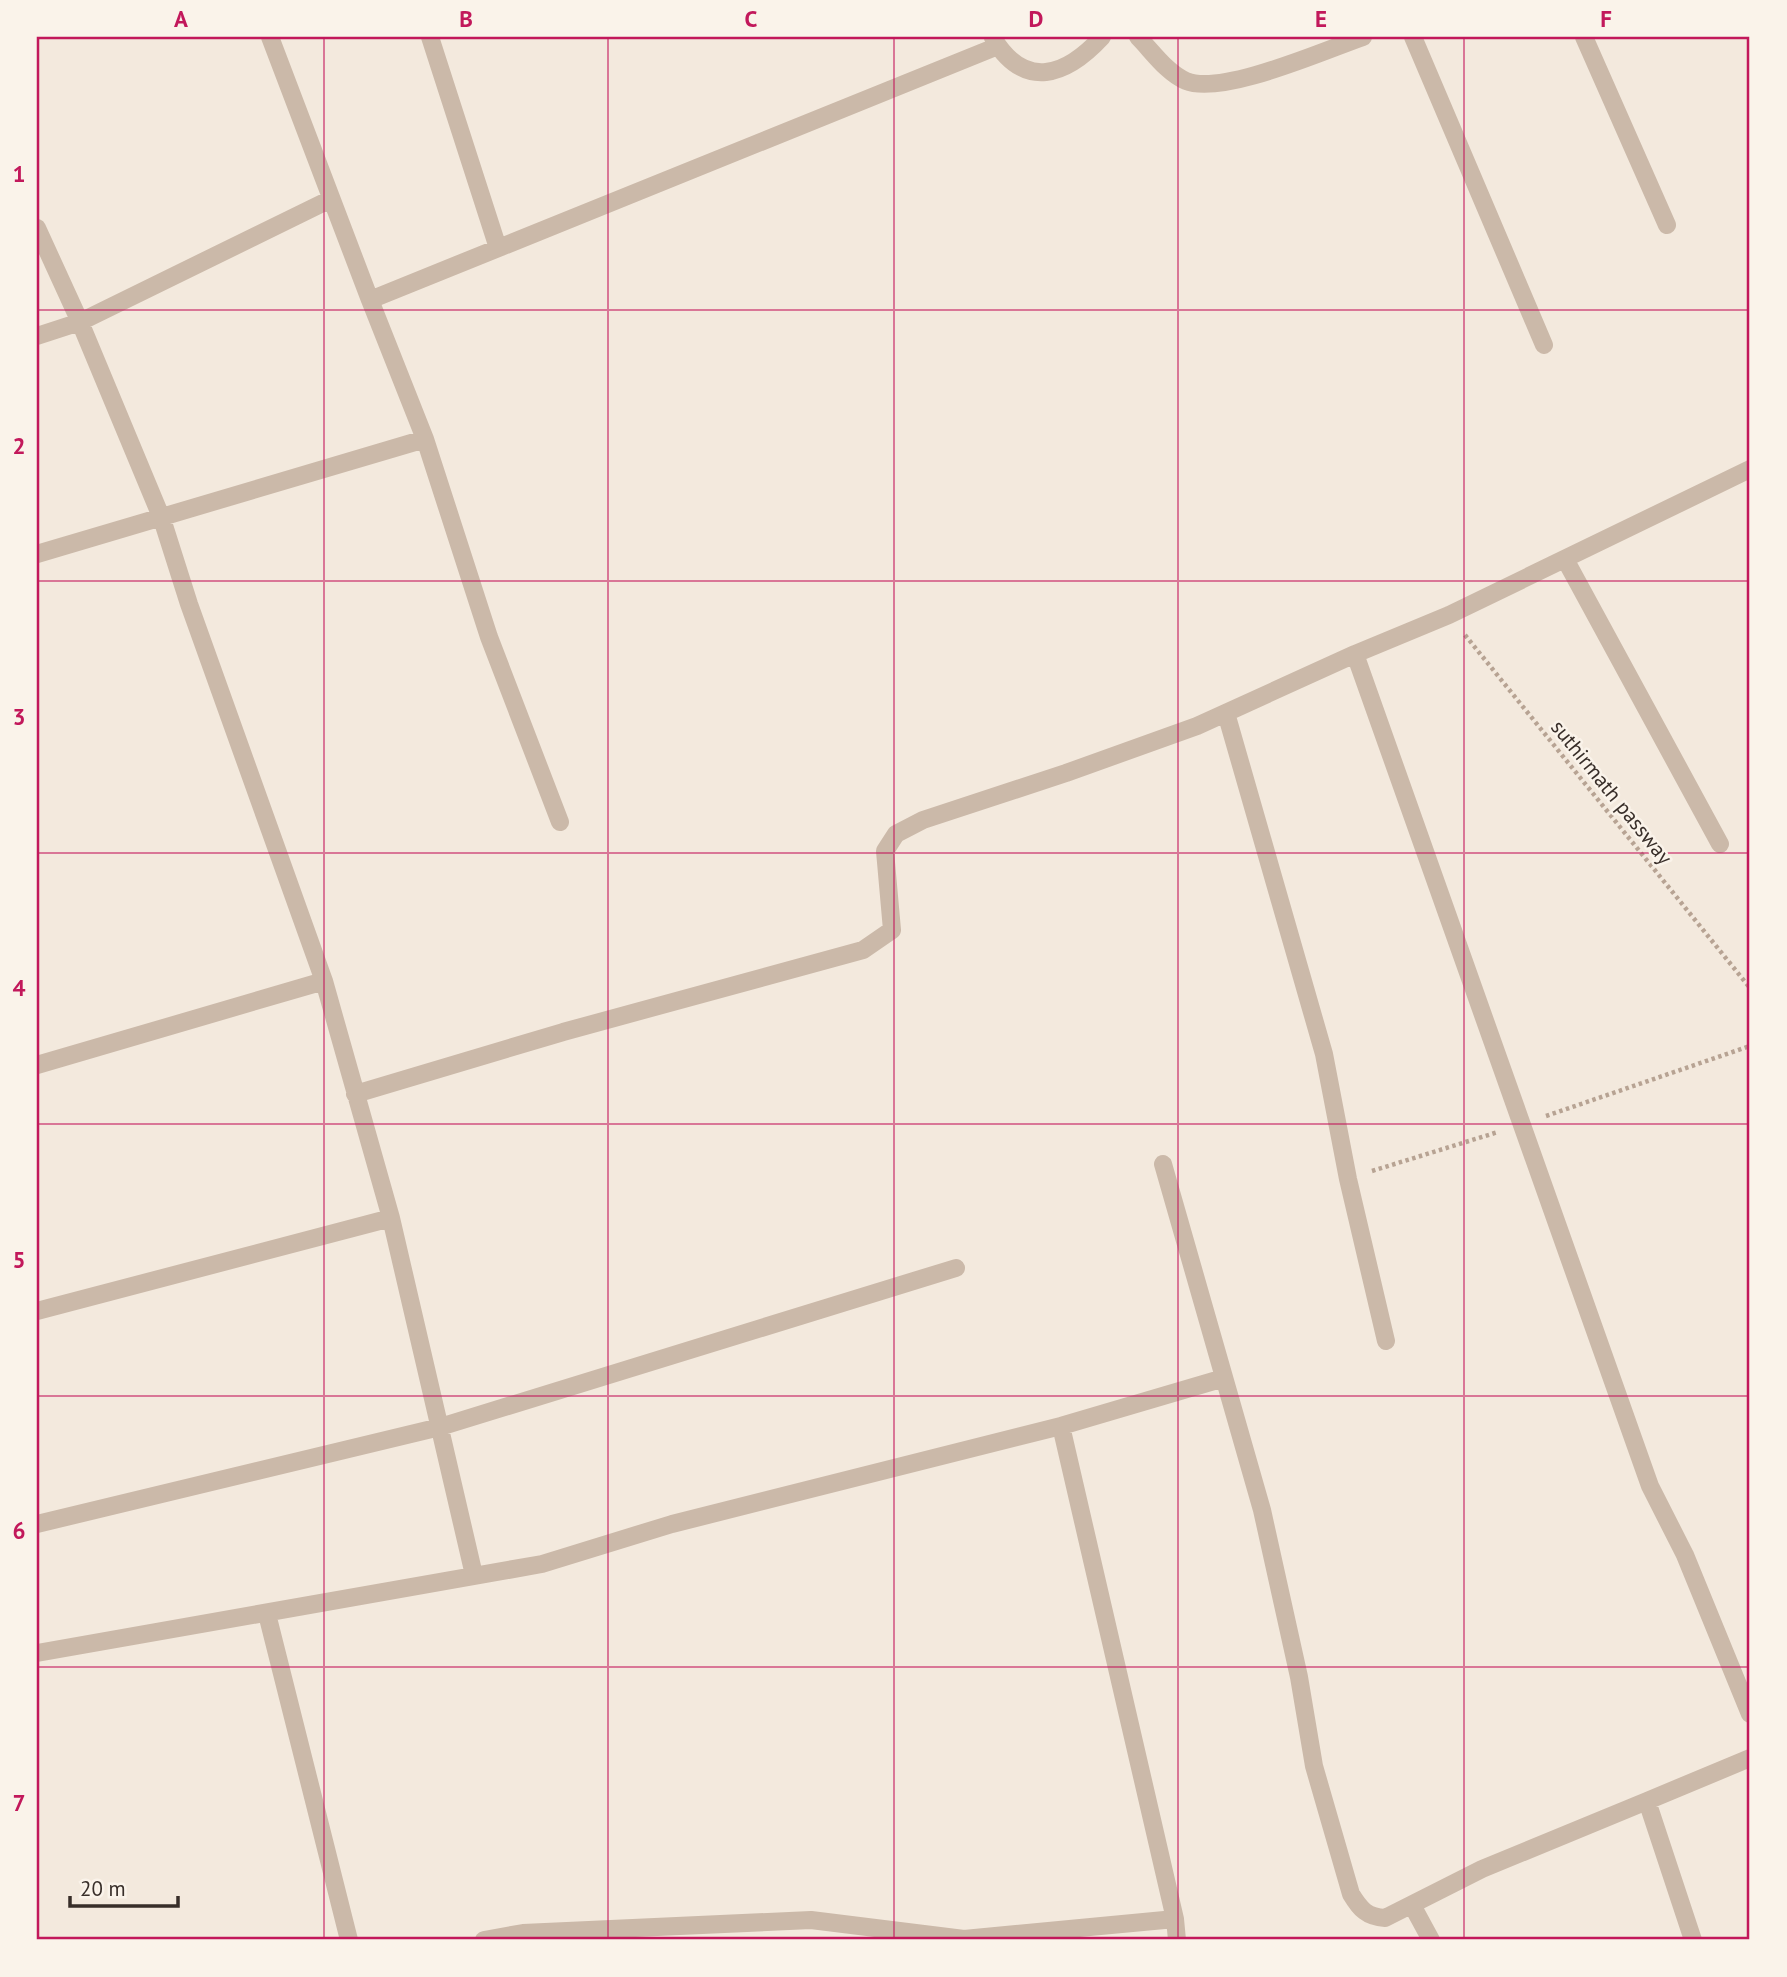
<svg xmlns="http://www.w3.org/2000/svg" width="1787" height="1977" viewBox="0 0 1787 1977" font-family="'PT Sans',sans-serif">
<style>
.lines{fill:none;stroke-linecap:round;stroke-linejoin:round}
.path{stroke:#b7a393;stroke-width:4.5;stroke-dasharray:3.5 3.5;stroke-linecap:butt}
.minor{stroke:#cbb9a9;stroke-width:18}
.grid{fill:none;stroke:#c2185b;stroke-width:2;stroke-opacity:0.55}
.labels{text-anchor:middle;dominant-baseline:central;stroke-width:5;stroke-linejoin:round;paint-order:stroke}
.street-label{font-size:21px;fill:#382e29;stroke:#faf3ea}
.neatline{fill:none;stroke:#c2185b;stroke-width:2.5}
.grid-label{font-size:23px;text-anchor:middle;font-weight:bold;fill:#c2185b}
</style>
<rect width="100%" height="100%" fill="#f3e9dd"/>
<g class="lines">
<!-- path -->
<path class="path" d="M1465,635L1750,988
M1546,1116L1750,1046
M1372,1171L1498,1132"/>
<!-- minor -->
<path class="minor" d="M270,37L370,300
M430,37L498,248
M1138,37C1152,51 1167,73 1186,81C1222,96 1325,50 1363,37
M1413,37L1544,345
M1584,37L1667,225
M993,38C1025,91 1066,76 1102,37
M37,228L80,322L331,199
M37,336L80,322L162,519L189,604L324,981L391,1218L474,1575
M425,439L489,637L560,822
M37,554L425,439L370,300L998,46
M1565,559L1720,844
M1355,654L1650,1486L1685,1555L1750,1714
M1226,713L1324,1054L1348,1179L1386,1341
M37,1065L324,981
M355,1094L563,1032L863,950L892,930L885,851L896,834L923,820L1066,773L1197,726L1355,654L1449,615L1750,469
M1163,1164L1262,1510L1299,1677L1314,1766L1351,1894C1360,1909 1367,1917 1385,1918L1482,1869L1647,1801
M37,1311L391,1218
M1061,1426L1175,1919L1177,1940
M37,1524L440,1427L956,1268
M267,1614L349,1940
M37,1653L542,1564L672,1524L1061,1426L1224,1378
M1412,1905L1431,1940
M484,1940L523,1933L811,1920L964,1939L1175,1919
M1693,1940L1647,1801L1750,1758"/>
</g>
<!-- grid -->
<path class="grid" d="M324,37V1940M608,37V1940M894,37V1940M1178,37V1940M1464,37V1940M37,310H1750M37,581H1750M37,853H1750M37,1124H1750M37,1396H1750M37,1667H1750"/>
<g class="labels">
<!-- street labels -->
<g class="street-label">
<text transform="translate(1612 792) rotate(51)">suthirmath passway</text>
</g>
</g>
<!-- border -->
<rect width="1787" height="1977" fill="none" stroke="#faf3ea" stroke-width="77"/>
<!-- scale -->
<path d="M70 1896v10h108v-10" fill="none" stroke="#382e29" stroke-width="3.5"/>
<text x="80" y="1896" font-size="21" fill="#382e29" stroke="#faf3ea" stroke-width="5" paint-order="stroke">20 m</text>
<rect x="38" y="38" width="1710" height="1900" class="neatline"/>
<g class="grid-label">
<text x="181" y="27">A</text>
<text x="466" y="27">B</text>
<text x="751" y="27">C</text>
<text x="1036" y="27">D</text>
<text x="1321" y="27">E</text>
<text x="1606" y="27">F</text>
<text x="19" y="182">1</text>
<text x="19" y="454">2</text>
<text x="19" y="725">3</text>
<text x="19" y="996">4</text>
<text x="19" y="1268">5</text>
<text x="19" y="1539">6</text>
<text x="19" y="1811">7</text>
</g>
</svg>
